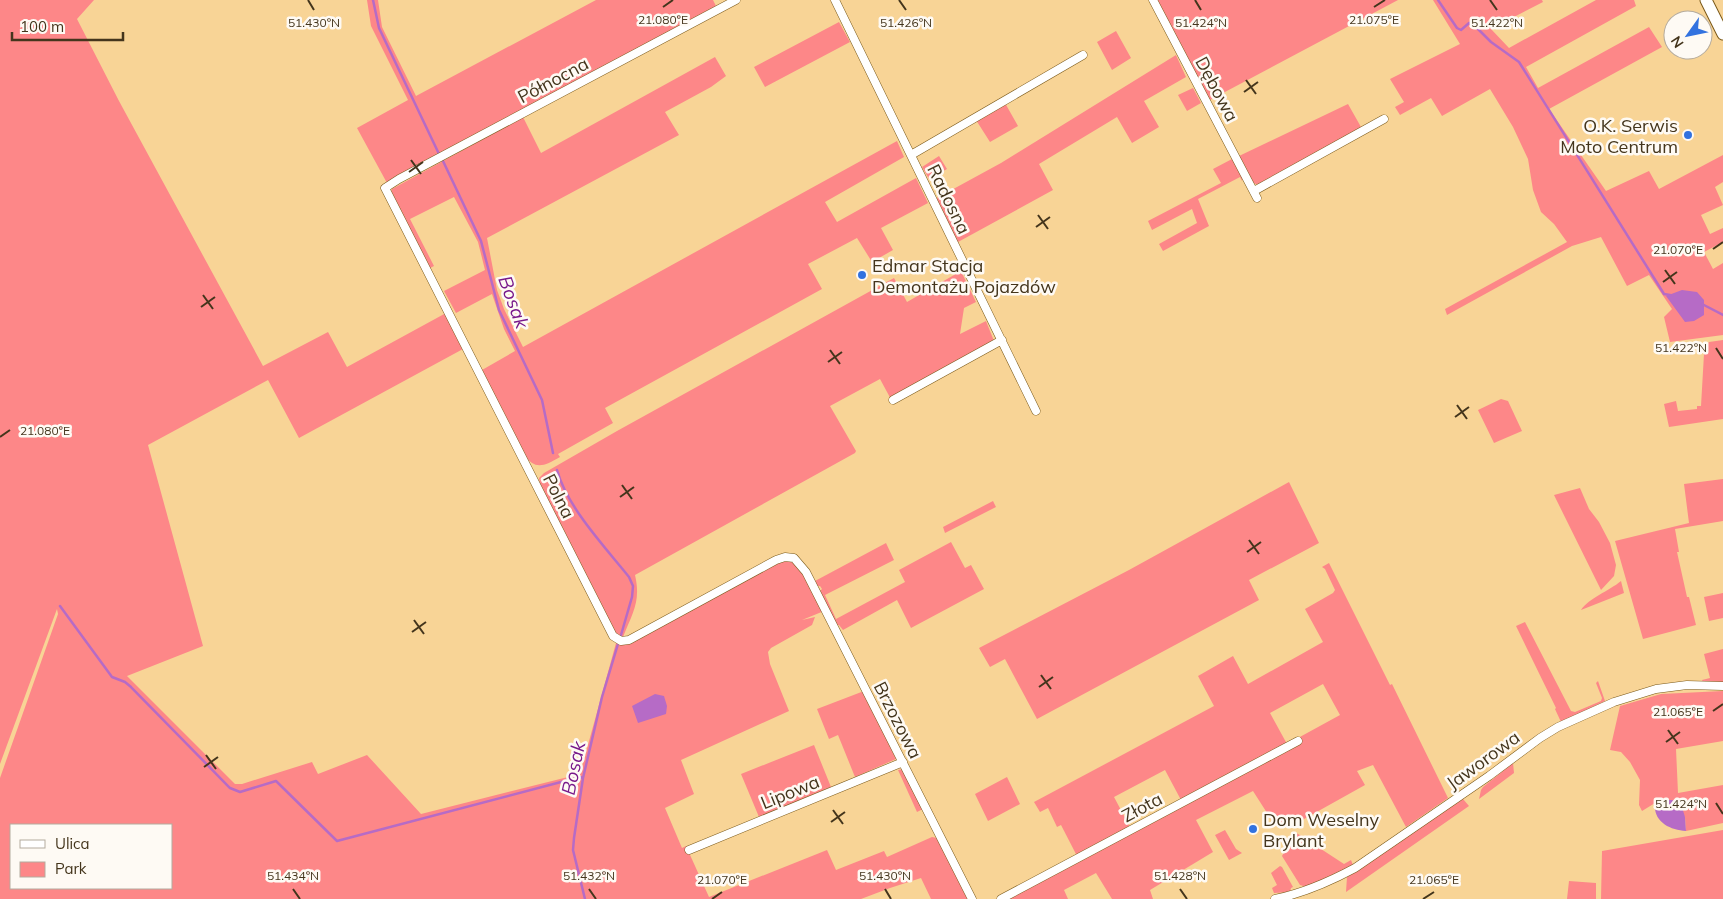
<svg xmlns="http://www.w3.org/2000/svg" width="1723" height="899" viewBox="0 0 1723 899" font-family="Mulish,sans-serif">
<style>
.green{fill:#fd8788;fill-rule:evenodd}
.water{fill:#b66bc6}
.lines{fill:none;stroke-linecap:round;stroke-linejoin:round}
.stream{stroke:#b66bc6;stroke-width:2.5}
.minor-casing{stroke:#7b5a1a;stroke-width:9}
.secondary-casing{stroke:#7b5a1a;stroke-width:13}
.minor{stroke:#fff;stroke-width:8}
.secondary{stroke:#fff;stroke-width:11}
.ticks{fill:none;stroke:#44351c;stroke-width:2}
.poi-dot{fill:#3272df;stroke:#fefaf4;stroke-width:2}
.labels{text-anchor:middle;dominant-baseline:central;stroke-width:5;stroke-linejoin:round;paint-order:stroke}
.street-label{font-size:18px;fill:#44351c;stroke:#fefaf4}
.poi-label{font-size:18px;fill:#44351c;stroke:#fefaf4;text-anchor:start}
.water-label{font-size:19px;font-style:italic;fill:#79198b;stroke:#fefaf4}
.ticks-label{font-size:12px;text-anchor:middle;fill:#44351c;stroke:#fefaf4;stroke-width:5;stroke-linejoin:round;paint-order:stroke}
</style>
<rect width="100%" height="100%" fill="#f8d496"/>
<!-- green -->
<path class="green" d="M0,0H94L77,19L119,101L263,366L328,332L347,367L446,313L463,349L299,438L268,380L148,445L203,646L127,676L235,784H242L312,762L318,774L367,755L421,814L580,774L616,643H624L776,563C781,562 786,560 792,562C805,566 817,599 824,611L802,620L815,617L812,625L771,648L768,652L770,664L789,711L681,760L694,794L665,808L682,848L686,846L709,897L827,850L836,870L884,851L887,857L932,837L937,838L968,899H931L921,878L890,888L861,899H0V778L58,614L57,609L0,764ZM11,825H171V888H11Z
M367,0H378L382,27L416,96L596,0H713L716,6L387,183L357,128L408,100L371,26Z
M1155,0H1398L1208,101Z
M1433,0H1542L1543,2L1491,29L1509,48L1596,0H1634L1636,6L1526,67L1538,88L1649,27L1662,47L1549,109L1606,191L1649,171L1659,189L1723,155V182L1715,187L1723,205L1701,215L1710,234L1723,228V242L1704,252L1713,269L1723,263V335L1670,342L1664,317L1672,309L1649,275L1627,286L1601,237L1572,246L1447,315L1445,309L1567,242L1554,224L1541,212L1533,190L1528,159L1513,127L1490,89L1442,116L1431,98L1400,115L1395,107L1404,102L1390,79L1460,44Z
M839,22L850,42L765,87L754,67Z
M1116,31L1131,58L1112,70L1097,42Z
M1176,55L1186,77L1144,101L1159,127L1132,143L1117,117L1039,164L1053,190L958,242L935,199L1001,163Z
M715,57L726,76L711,87L665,112L679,135L487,238L497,290L504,309L523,347L897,141L904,157L825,202L837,222L916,178L928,203L881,228L893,250L872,262L857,238L808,264L822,289L605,408L613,423L558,454L560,457C544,466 535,471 524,454L482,370L515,351L504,329L492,294L456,313L444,291L485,270L478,242L454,197L410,219L434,266L430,268L391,192L392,189L523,117L541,153Z
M1193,88L1201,103L1187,111L1178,95Z
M1005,103L1018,126L990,142L976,120Z
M1348,104L1361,127L1264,184L1259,185L1253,183L1239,156Z
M939,156L947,169L929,179L922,167Z
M1232,159L1243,176L1242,181L1240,177L1198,199L1209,226L1163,251L1159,244L1197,223L1192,209L1152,230L1148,221L1221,183L1213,169Z
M961,271L976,302L964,308L960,334L986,321L996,346L893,403L880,379L830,406L856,451L855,453L635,575C641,601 633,612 623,637L618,635L613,631L540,484L539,478L544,473L617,431L894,278L907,302Z
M1723,340V419L1669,427L1664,404L1676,401L1678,411L1697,409V406H1701L1704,354L1703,353L1709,342Z
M1501,399L1508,401L1522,431L1494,443L1478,410Z
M1723,479V521L1675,529L1679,552H1677L1687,597H1689L1696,625L1643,639L1615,541L1689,523L1684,484Z
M1289,482L1319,543L1249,580L1259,600L1037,719L1005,659L990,667L979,648L1129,570Z
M1580,488L1589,509L1599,522L1610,543L1616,565L1614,576L1601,590L1554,495Z
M993,501L996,507L945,533L943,527Z
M951,542L965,568L971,565L984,589L911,628L897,600L843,630L839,625H836L819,592L822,589L820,586H817L815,581L886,543L894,560L825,595L836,619L905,582L899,570Z
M1329,563L1390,685L1392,684L1448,798L1406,827L1373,765L1357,771L1365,785L1288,828L1269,816L1253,791L1196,820L1213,852L1150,890L1153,899H1112L1096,873L1064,890L1068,899H1006L1077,856L1061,825L1057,827L1048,808L1040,812L1034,802L1214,706L1198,676L1233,656L1248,684L1323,642L1305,609L1333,593L1335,590L1325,569L1322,567ZM1323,684L1340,715L1287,744L1270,713ZM1165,770L1181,800L1130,827L1114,797Z
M1621,581L1624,593L1581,610C1589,598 1609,591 1621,581Z
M1723,593V618L1709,621L1704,597Z
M1525,622L1571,711L1575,712L1601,701L1602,698L1596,683L1598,681L1605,701L1561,722L1555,709L1556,708L1516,626Z
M1723,649V683L1703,682L1702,680L1710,678L1704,654Z
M864,691L896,759L855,777L838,735L829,739L817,709Z
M1723,691V741L1676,749L1678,793L1723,785V823L1686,831L1685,817L1660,800L1642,811L1639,805L1640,780L1630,762L1621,752L1610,750L1620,706L1661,694Z
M814,745L831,787L759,817L741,774Z
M1513,763L1514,773L1479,799L1481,790L1483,787Z
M903,769L923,809L917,812L898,770Z
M1007,777L1020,804L988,821L975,794Z
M1463,799L1469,806L1346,892L1347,877Z
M1225,830L1236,849L1242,853L1229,860L1215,835Z
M1723,830V899H1601L1602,851Z
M1295,832L1344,864L1351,860L1353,865L1307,887L1300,885L1282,856Z
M1280,866L1282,867L1293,887L1291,888L1290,892L1274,893L1272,888L1277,885L1271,873Z
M1569,881L1596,883V899H1567Z"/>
<!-- water -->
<path class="water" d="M1682,290L1697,292L1704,300V315L1694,321L1685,322L1666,296Z
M655,694L664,696L667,706L666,714L638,723L632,706Z
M1660,800H1672L1681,804L1685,817L1686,831C1670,830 1653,822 1655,803Z"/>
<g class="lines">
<!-- stream -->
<path class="stream" d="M373,0L379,28L439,154
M1438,0L1457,28L1461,30L1469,23L1473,24L1491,42L1519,62L1664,294L1670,295
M443,161L481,241L499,310L542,400L553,453
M1702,304L1723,315
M557,470C567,507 605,547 629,577L633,586L632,597L621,635
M60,606L112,677L125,682L131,687L230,788L240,792L276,781L337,841L580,777L583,778
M585,899L573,850L574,838L583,778L602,697L618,644"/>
<!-- minor casing -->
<g class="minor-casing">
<path id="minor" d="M736,0L399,179L385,188L613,636L621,641L629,640L776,560L785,557L794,558L806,572L972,899
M835,0L1036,411
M1153,0L1257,198
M911,155L1083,55
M1254,191L1384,119
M893,400L1002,340
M689,850L903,762
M1001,899L1298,741
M1275,899C1304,893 1329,882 1355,868L1489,776L1540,738L1558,727L1614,702L1656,689L1687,685L1723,686"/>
</g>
<!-- secondary casing -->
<g class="secondary-casing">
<path id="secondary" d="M1706,0L1723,34"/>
</g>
<!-- minor -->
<use href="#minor" class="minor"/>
<!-- secondary -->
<use href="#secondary" class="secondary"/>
</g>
<!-- ticks -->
<path class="ticks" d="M308,0L314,10M899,0L906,10M1195,0L1201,10M1490,0L1497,10M663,7L673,0M1374,7L1385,0M1246,80L1256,94M1244,92L1258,82M411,160L421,174M409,172L423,162M1038,215L1048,229M1036,227L1050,217M1713,249L1723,242M1665,270L1675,284M1663,282L1677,272M203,295L213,309M201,307L215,297M1716,348L1723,359M830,350L840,364M828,362L842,352M1457,405L1467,419M1455,417L1469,407M0,437L10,430M622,485L632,499M620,497L634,487M1249,540L1259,554M1247,552L1261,542M414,620L424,634M412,632L426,622M1041,675L1051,689M1039,687L1053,677M1713,711L1723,704M1668,730L1678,744M1666,742L1680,732M206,755L216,769M204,767L218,757M1716,803L1723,814M833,810L843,824M831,822L845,812M293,889L300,899M589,889L596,899M885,889L891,899M1180,889L1187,899M712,899L722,892M1423,899L1434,892"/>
<!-- markers -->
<g class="poi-dot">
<circle cx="1688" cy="135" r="5"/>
<circle cx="862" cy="275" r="5"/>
<circle cx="1253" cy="829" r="5"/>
</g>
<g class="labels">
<!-- street labels -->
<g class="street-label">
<text transform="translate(553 80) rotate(-28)">Północna</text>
<text transform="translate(1217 89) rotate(62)">Dębowa</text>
<text transform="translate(949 199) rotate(64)">Radosna</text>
<text transform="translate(559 496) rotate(63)">Polna</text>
<text transform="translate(898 720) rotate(63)">Brzozowa</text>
<text transform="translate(1483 760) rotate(-36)">Jaworowa</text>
<text transform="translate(790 792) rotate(-22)">Lipowa</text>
<text transform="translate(1142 807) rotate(-28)">Złota</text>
</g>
<!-- poi labels -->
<g class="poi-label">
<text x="1678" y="125" text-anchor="end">O.K. Serwis<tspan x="1678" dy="21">Moto Centrum</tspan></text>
<text x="872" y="265">Edmar Stacja<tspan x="872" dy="21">Demontażu Pojazdów</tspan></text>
<text x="1263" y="819">Dom Weselny<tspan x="1263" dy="21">Brylant</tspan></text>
</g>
<!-- water labels -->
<g class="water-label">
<text transform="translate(514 302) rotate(70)">Bosak</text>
<text transform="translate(573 768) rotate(-78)">Bosak</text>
</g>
</g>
<g class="ticks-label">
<text x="663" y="24">21.080°E</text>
<text x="1374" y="24">21.075°E</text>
<text x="314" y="27">51.430°N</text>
<text x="906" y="27">51.426°N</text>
<text x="1201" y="27">51.424°N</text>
<text x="1497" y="27">51.422°N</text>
<text x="1678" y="254">21.070°E</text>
<text x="1681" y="352">51.422°N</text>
<text x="45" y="435">21.080°E</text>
<text x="1678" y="716">21.065°E</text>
<text x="1681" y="808">51.424°N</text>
<text x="293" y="880">51.434°N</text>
<text x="589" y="880">51.432°N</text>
<text x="885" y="880">51.430°N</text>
<text x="1180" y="880">51.428°N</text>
<text x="722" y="884">21.070°E</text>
<text x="1434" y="884">21.065°E</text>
</g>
<!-- legend -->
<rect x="10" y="824" width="162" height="65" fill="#fefaf4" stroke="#b4ab9e"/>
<rect x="20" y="840" width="25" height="8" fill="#ffffff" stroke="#b4ab9e"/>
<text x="55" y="849" font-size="15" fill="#44351c">Ulica</text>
<rect x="20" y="862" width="25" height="15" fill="#fd8788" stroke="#b4ab9e"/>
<text x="55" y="874" font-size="15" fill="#44351c">Park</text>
<!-- north arrow -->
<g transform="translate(1688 35) rotate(237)"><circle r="24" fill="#fefaf4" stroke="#b4ab9e"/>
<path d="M0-4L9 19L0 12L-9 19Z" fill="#3272df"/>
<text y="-8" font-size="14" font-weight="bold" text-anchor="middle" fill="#44351c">N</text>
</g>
<!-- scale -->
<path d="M12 32v8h111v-8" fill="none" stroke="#44351c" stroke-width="2.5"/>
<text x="20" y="32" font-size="15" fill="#44351c" stroke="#fefaf4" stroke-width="4" paint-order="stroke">100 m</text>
</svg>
